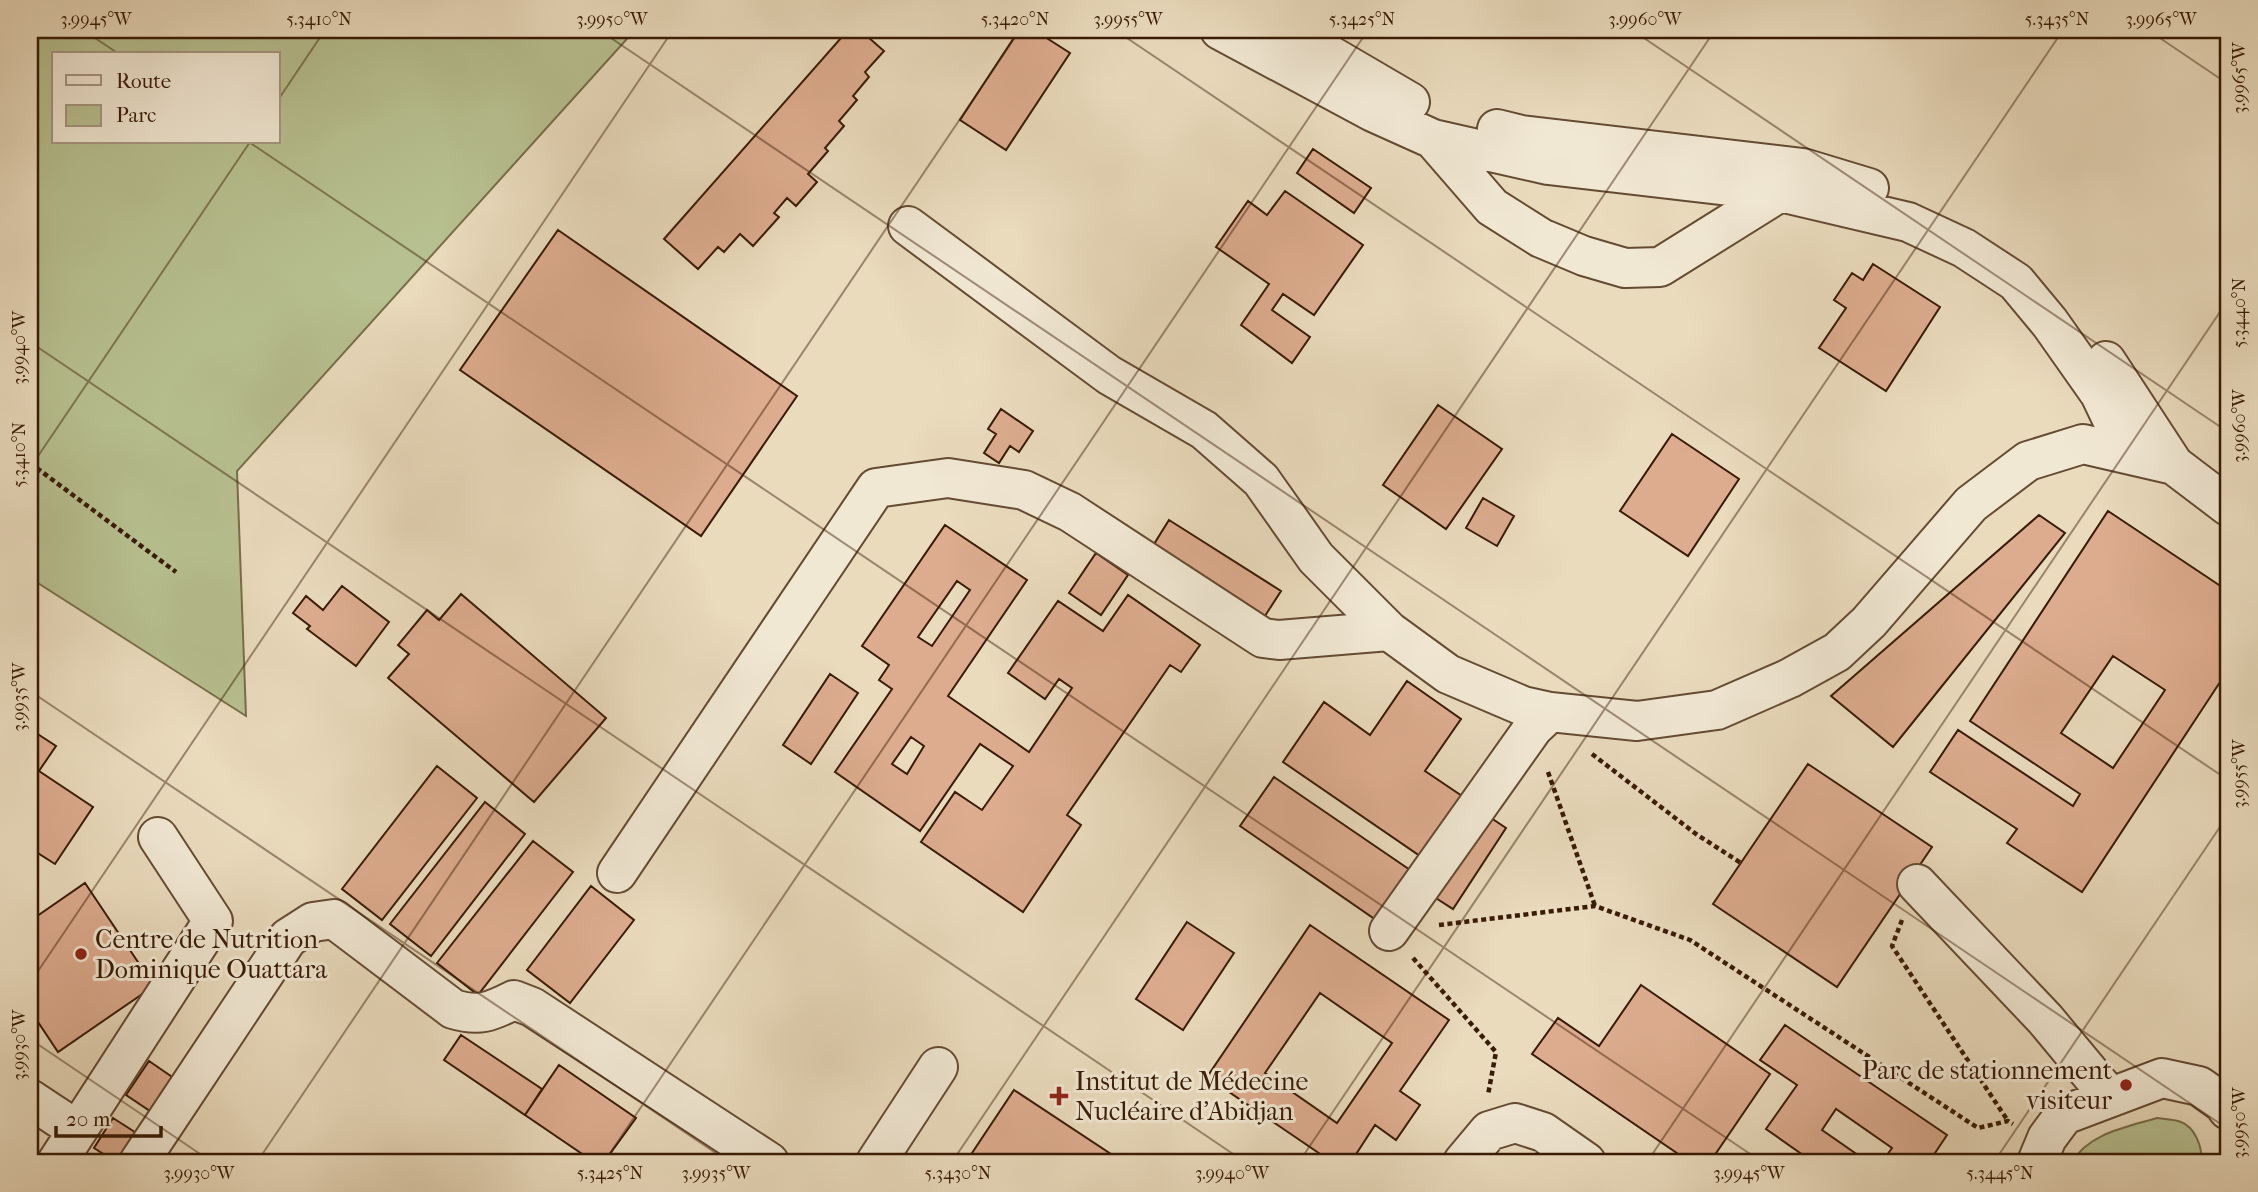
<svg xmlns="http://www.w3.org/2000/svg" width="2258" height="1192" viewBox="0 0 2258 1192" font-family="'IM FELL French Canon',serif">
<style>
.green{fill:#b7c090;stroke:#786d4a;stroke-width:2;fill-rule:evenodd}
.building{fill:#ddac8f;stroke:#391a05;stroke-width:2;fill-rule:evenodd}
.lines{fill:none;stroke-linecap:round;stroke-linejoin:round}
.minor-casing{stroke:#654a33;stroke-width:42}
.path{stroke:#391a05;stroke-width:4.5;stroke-dasharray:5 3.5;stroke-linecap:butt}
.minor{stroke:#f1e8d4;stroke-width:38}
.ticks{fill:none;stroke:#391a05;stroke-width:2;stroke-opacity:0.45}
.poi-dot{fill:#8f2418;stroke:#f1e8d4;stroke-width:2.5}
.labels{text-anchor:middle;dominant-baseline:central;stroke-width:6;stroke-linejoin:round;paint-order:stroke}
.poi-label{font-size:26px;fill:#391a05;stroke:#f1e8d4;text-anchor:start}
.neatline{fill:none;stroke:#391a05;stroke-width:2.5}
.ticks-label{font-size:18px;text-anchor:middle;fill:#391a05}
</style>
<rect width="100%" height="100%" fill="#eadbbd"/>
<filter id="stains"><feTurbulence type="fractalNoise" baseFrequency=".00286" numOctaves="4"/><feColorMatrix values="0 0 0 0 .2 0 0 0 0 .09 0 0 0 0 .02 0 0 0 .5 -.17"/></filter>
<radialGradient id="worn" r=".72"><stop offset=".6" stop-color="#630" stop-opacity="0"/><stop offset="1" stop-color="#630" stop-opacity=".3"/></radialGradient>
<!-- green -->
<path class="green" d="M30,30H635L237,471L246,716L30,578ZM54,54H278V142H54Z
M2157,1118C2164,1119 2174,1119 2181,1122C2195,1127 2203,1148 2201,1162H2072C2089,1133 2127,1127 2157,1118Z"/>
<!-- building -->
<path class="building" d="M848,30H860L884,51L865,72L869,77L853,96L857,100L839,121L844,126L825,148L828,151L808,174L817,182L796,206L787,198L774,213L779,217L753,246L740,234L724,252L718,247L698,269L664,239Z
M1019,30H1034L1070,53L1006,150L960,120Z
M1313,149L1371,188L1354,213L1297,173Z
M1285,191L1363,245L1314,315L1283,294L1272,310L1310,337L1292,363L1241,325L1269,284L1216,247L1248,201L1267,215Z
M558,230L797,396L701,536L460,370Z
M1873,264L1940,307L1886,391L1819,348L1846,308L1834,300L1852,273L1863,280Z
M1438,405L1502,449L1446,529L1383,485Z
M1001,409L1033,431L1019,452L1010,446L999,463L984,453L996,434L988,429Z
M1672,434L1739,479L1688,556L1620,511Z
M1483,498L1514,516L1497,546L1466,528Z
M2108,511L2228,591V670L2082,892L2007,843L2017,829L1930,772L1958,730L2073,806L2080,794L1970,721ZM2113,656L2165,690L2113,768L2061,733Z
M2039,515L2065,533L1893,747L1831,696Z
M1169,520L1281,591L1263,619L1151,549Z
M945,525L1027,580L948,696L1029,752L1072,688L1059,679L1045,699L1008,673L1058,601L1103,631L1128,595L1200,645L1181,672L1170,665L1067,815L1081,825L1023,912L921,842L955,792L982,810L1013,766L980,744L920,831L835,772L892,689L879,680L889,665L862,646ZM957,581L970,590L932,646L918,637ZM911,737L924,746L907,774L892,764Z
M1096,553L1128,575L1101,615L1069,593Z
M342,586L389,622L356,666L307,629L310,626L293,613L306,596L323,610Z
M461,594L606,718L534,802L388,678L409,654L398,645L427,610L439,620Z
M830,674L858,693L811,764L783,745Z
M1407,681L1461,719L1425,771L1465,798L1423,858L1283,762L1324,702L1370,735Z
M30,729L56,746L39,771L93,807L55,864L36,852L30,862Z
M1808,764L1932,847L1837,987L1713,904Z
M437,766L477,798L382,920L342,889Z
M1274,777L1413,872L1379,922L1240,826Z
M485,802L525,834L431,956L390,924Z
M1479,810L1506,828L1453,909L1425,891Z
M533,841L573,872L478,995L437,963Z
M85,883L154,986L58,1052L30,1010V921Z
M591,886L634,920L570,1003L527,970Z
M1187,922L1234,953L1183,1030L1136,999Z
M1310,925L1449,1020L1400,1091L1420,1105L1396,1140L1375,1125L1351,1162H1332L1207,1077ZM1320,993L1392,1043L1337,1123L1265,1073Z
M1641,985L1770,1074L1710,1162H1690L1532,1054L1558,1018L1599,1046Z
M1785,1025L1947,1135L1929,1162H1882L1892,1148L1836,1109L1822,1130L1868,1162H1813L1766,1129L1797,1085L1760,1060Z
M461,1035L542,1089L525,1115L444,1060Z
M149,1061L178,1081L156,1115L126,1095Z
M559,1065L636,1118L604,1162H594L525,1115Z
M1014,1090L1123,1162H966Z
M113,1118L141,1136L124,1162H116L94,1148Z"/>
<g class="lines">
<!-- minor casing -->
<g class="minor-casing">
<path id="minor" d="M1220,30L1373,112L1433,139L1548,165L1780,192L1908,222L1964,248L2016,282L2050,323L2100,394L2128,453
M1287,30L1410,102
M1497,129L1521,135L1803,168L1869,188
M1433,139L1492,207L1541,238L1584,256L1625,268L1660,267L1780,192
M908,226L1109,375L1204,430L1261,480L1316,558L1389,631L1448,674L1523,706L1550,712L1637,721L1717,710L1790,678L1837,652L1869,622L1971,504L2028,461L2083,444L2174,465L2228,506
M2106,361L2174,465
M617,873L876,488L948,478L1024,490L1070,512L1263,638L1279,640L1389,631
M1917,884L2045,1019L2109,1096
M1389,931L1533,728L1550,712
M30,1099L77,1130
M57,1162L213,921L158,837
M139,1162L288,938L313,922L334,919L453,1009C479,1017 490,1012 514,1000L532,1007L769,1162
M876,1162L938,1067
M1463,1162L1489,1131L1515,1123L1543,1132L1586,1162
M2037,1162L2047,1138L2064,1115L2162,1078L2199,1086L2223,1103L2228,1110"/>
</g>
<!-- path -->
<path class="path" d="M30,463L176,572
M1592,754L1696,834L1741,863
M1548,772L1595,906
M1902,920L1892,946L2008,1121
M1439,925L1595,906L1690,940L1978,1128L2008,1121L2013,1124
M1413,958L1496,1052L1488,1095"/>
<!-- minor -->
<use href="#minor" class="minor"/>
</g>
<!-- ticks -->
<path class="ticks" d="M83,30L119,54M599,30L2228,1129M1115,30L2228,780M1632,30L2228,432M2148,30L2228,84M278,100L325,30M249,142L1762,1162M30,342L1245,1162M30,468L250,142M30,691L729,1162M30,983L673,30M30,1039L212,1162M257,1162L1020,30M604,1162L1368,30M952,1162L1715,30M1299,1162L2063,30M1647,1162L2228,300M1994,1162L2228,815"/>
<!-- markers -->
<g class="poi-dot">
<circle cx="81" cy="954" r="7"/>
<circle cx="2126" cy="1085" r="7"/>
<path d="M1055.5 1085.5h7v7h7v7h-7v7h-7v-7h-7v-7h7z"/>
</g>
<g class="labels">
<!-- poi labels -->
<g class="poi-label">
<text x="95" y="939">Centre de Nutrition<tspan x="95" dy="30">Dominique Ouattara</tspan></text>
<text x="2112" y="1070" text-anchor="end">Parc de stationnement<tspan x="2112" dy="30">visiteur</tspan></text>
<text x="1075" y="1081">Institut de Médecine<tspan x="1075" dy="30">Nucléaire d'Abidjan</tspan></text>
</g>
</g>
<!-- margin -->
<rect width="2258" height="1192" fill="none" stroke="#eadbbd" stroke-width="77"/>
<!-- legend -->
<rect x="52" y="52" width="228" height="91" fill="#f1e8d4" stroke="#a79681" stroke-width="2"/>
<rect x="66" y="75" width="35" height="10" fill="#f1e8d4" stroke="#a79681" stroke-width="2"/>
<text x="116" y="88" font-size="21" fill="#391a05">Route</text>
<rect x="66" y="105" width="35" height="21" fill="#b7c090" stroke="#a79681" stroke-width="2"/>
<text x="116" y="122" font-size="21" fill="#391a05">Parc</text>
<!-- scale -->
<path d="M56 1126v10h105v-10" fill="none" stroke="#391a05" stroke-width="3.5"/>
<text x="66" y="1126" font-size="21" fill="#391a05" stroke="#f1e8d4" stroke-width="5" paint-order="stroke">20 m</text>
<rect x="38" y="38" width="2182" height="1116" class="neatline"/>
<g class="ticks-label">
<text x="96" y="25">3.9945°W</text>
<text x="319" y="25">5.3410°N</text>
<text x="612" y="25">3.9950°W</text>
<text x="1015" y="25">5.3420°N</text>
<text x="1128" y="25">3.9955°W</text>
<text x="1362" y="25">5.3425°N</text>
<text x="1645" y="25">3.9960°W</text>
<text x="2057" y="25">5.3435°N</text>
<text x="2161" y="25">3.9965°W</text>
<text transform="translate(2239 78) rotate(-90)" y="6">3.9965°W</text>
<text transform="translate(2239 313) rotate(-90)" y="6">5.3440°N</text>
<text transform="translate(19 348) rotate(-90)" y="6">3.9940°W</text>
<text transform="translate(2239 426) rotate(-90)" y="6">3.9960°W</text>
<text transform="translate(19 455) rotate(-90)" y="6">5.3410°N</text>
<text transform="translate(19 697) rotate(-90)" y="6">3.9935°W</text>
<text transform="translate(2239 774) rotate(-90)" y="6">3.9955°W</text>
<text transform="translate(19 1045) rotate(-90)" y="6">3.9930°W</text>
<text transform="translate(2239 1123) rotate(-90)" y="6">3.9950°W</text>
<text x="199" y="1179">3.9930°W</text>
<text x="610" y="1179">5.3425°N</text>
<text x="716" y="1179">3.9935°W</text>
<text x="958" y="1179">5.3430°N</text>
<text x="1232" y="1179">3.9940°W</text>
<text x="1749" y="1179">3.9945°W</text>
<text x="2000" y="1179">5.3445°N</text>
</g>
<rect width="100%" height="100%" filter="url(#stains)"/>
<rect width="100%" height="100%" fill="url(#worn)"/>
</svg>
